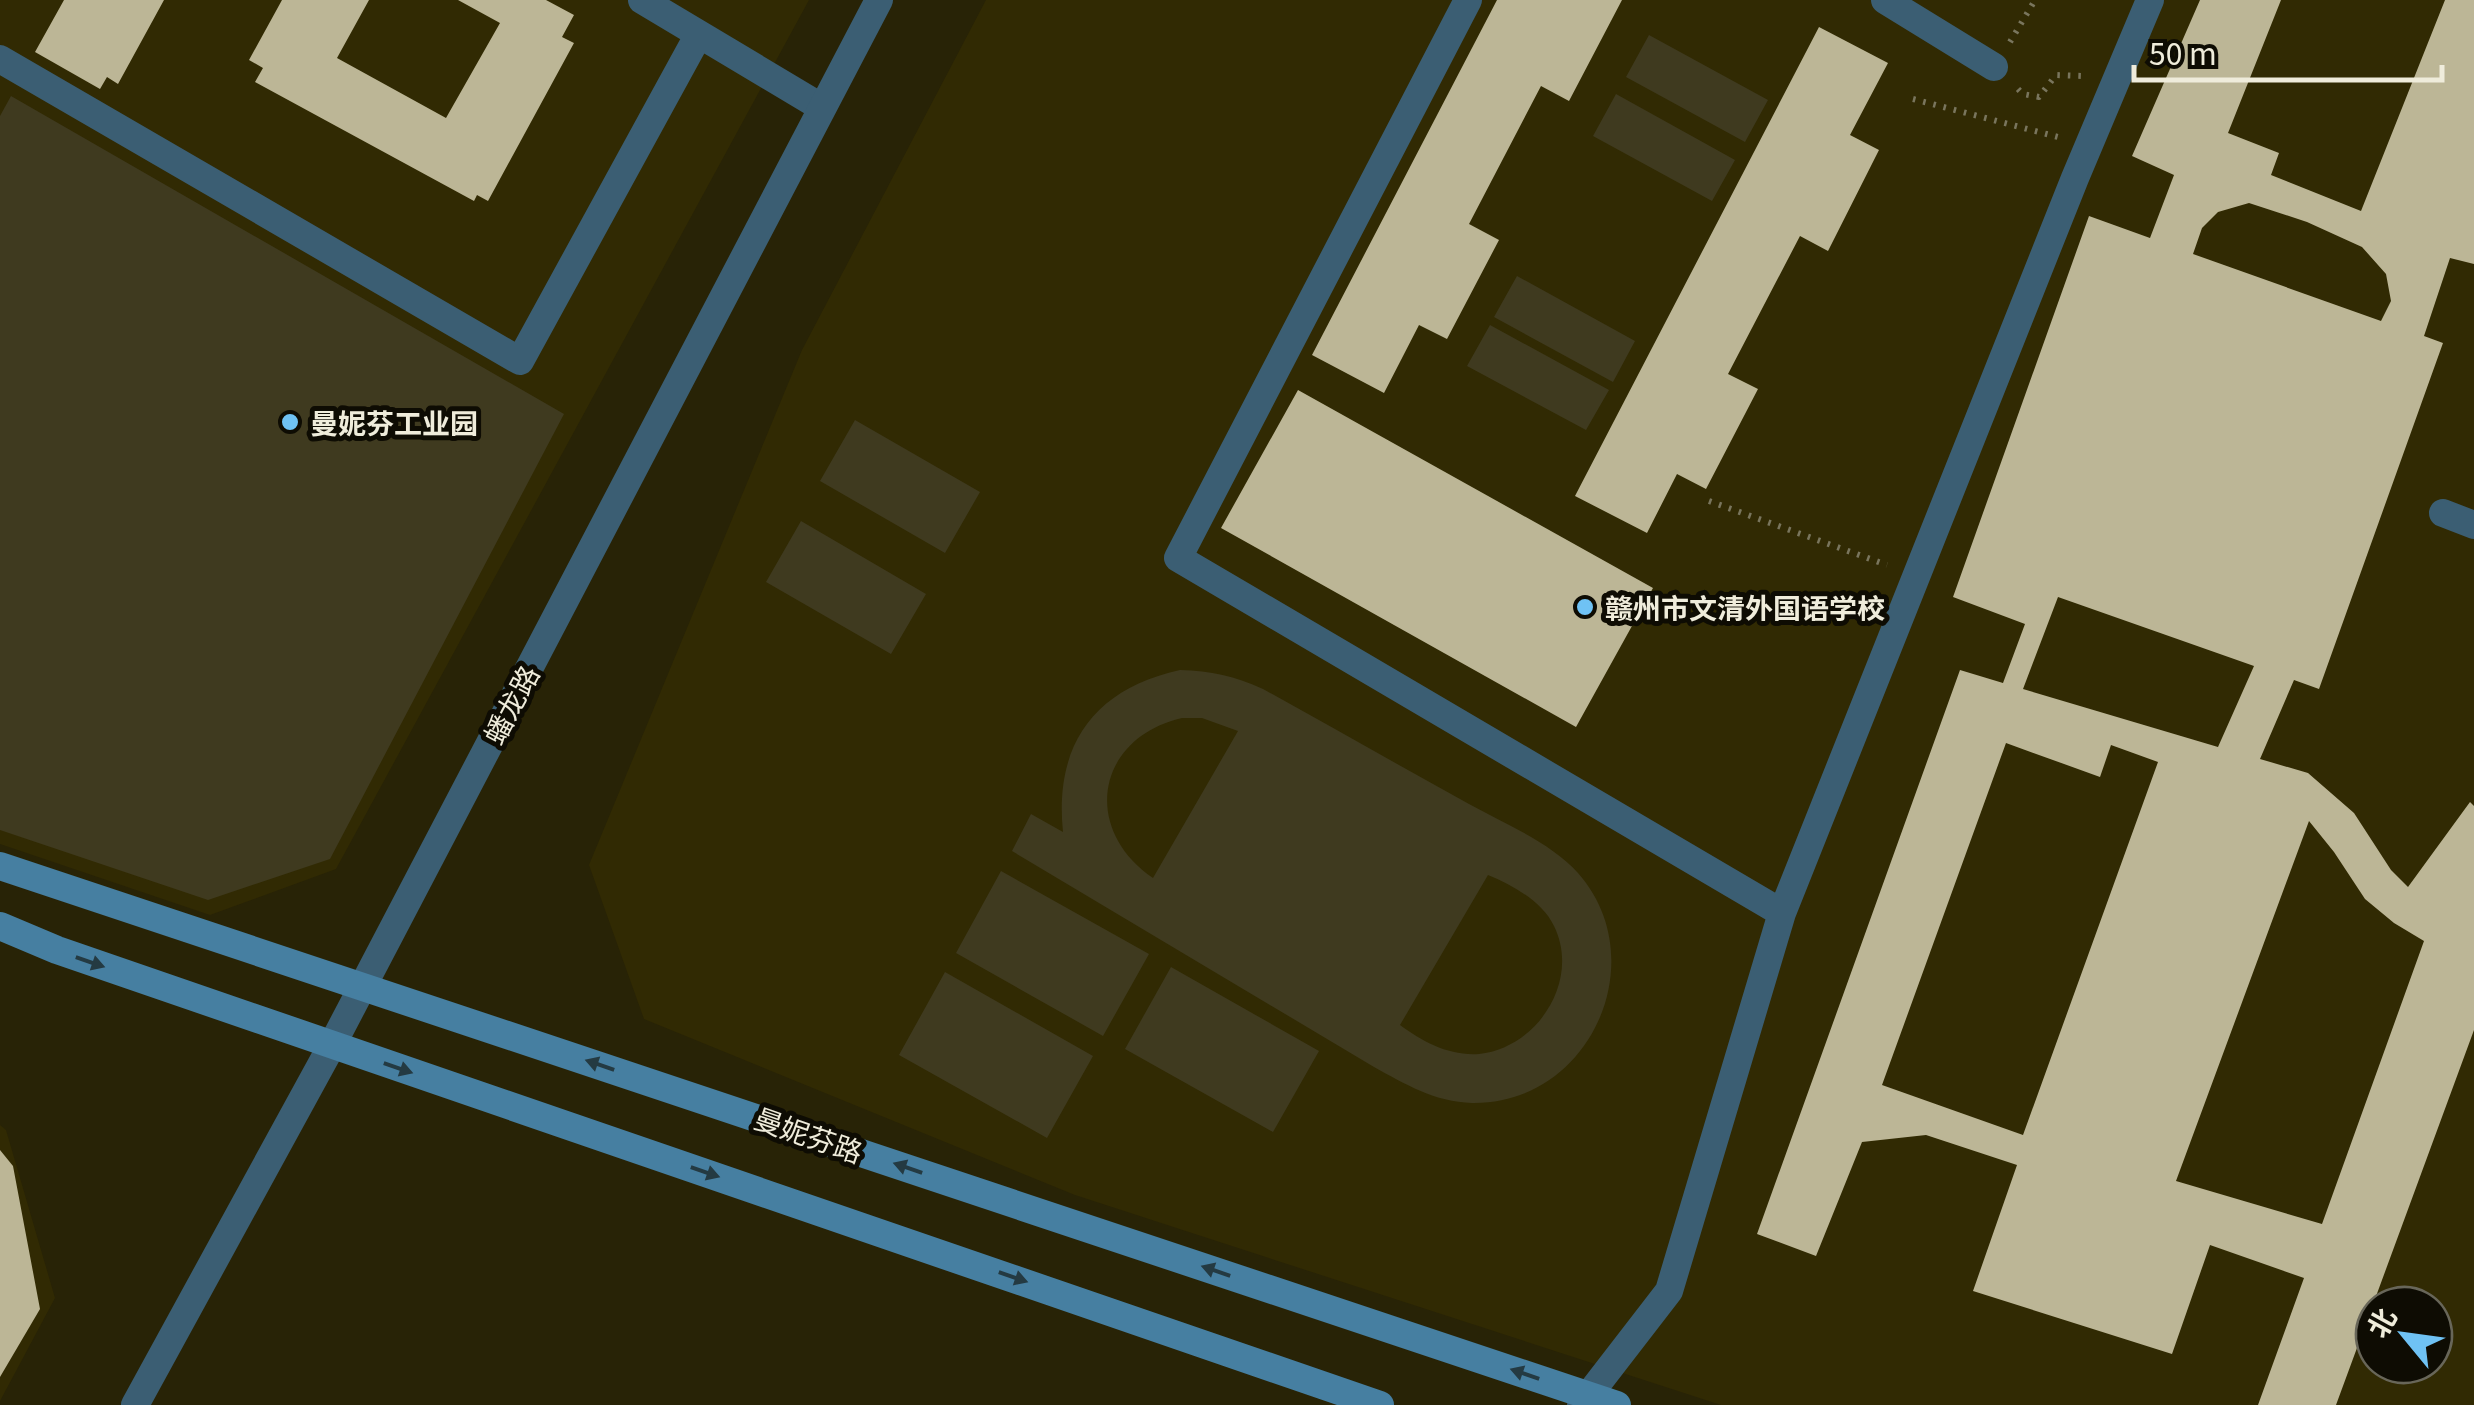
<svg xmlns="http://www.w3.org/2000/svg" width="2474" height="1405" viewBox="0 0 2474 1405" font-family="Georgia,'Noto Sans SC',serif">
<style>
.built{fill:#312a03;fill-rule:evenodd}
.green{fill:#3f3a1f;fill-rule:evenodd}
.building{fill:#bcb696;fill-rule:evenodd}
.lines{fill:none;stroke-linecap:round;stroke-linejoin:round}
.path{stroke:#79755d;stroke-width:6;stroke-dasharray:2.5 8;stroke-linecap:butt}
.minor{stroke:#3b5e73;stroke-width:28}
.tertiary{stroke:#3b5e73;stroke-width:28}
.secondary{stroke:#467fa1;stroke-width:28}
.oneway{fill:#243a42}
.poi-dot{fill:#6fc2f4;stroke:#0e0c03;stroke-width:4}
.labels{text-anchor:middle;dominant-baseline:central;stroke-width:10;stroke-linejoin:round;paint-order:stroke}
.poi-label{font-size:28px;font-weight:bold;fill:#efecdb;stroke:#0e0c03;text-anchor:start}
.street-label{font-size:28px;fill:#efecdb;stroke:#0e0c03}
</style>
<rect width="100%" height="100%" fill="#282306"/>
<!-- built -->
<path class="built" d="M0,0H809L336,869L210,915L0,844Z
M986,0H2474V1405H1721L1075,1195L644,1019L589,865L802,350ZM2374,1305H2434V1365H2374Z
M0,1125L6,1130L55,1298L0,1401Z"/>
<!-- green -->
<path class="green" d="M1649,35L1768,100L1745,142L1626,77Z
M1616,94L1735,160L1712,201L1593,136Z
M11,96L564,414L330,859L208,900L0,830V116Z
M1517,276L1635,341L1613,382L1494,317Z
M1490,325L1609,390L1586,430L1467,366Z
M855,420L980,492L945,553L820,481Z
M801,521L926,594L891,654L766,582Z
M1180,670C1211,671 1235,676 1263,689C1332,727 1400,766 1469,804C1505,824 1550,842 1578,873C1655,960 1590,1105 1472,1103C1435,1102 1405,1084 1374,1067L1012,851L1031,814L1063,832C1054,745 1094,689 1180,670ZM1182,718H1202L1238,731L1153,878C1081,829 1096,738 1182,718ZM1488,875C1512,885 1542,901 1554,926C1581,981 1537,1048 1479,1054C1449,1056 1423,1042 1400,1025Z
M1001,871L1149,954L1103,1036L956,953Z
M1171,967L1319,1051L1273,1132L1125,1049Z
M945,972L1093,1056L1047,1138L899,1055Z"/>
<!-- building -->
<path class="building" d="M64,0H164L118,84L107,77L100,89L35,52Z
M282,0H369L337,58L446,118L500,23L458,0H546L574,15L562,37L574,43L488,201L477,195L474,201L255,82L263,68L249,60Z
M1497,0H1622L1569,101L1541,86L1469,224L1499,240L1447,339L1419,325L1384,393L1312,355Z
M2200,0H2281L2228,133L2279,153L2271,175L2361,211L2445,0H2474V264L2450,258L2424,336L2443,343L2319,689L2294,680L2260,759L2308,773L2354,813L2391,870L2408,887L2470,802L2474,806V1030L2336,1405H2258L2304,1278L2210,1245L2172,1354L1973,1291L2017,1165L1926,1135L1862,1142L1816,1256L1757,1234L1960,670L2003,683L2025,624L1953,597L2089,216L2150,238L2174,175L2132,156ZM2249,203L2307,222L2362,247L2386,274L2391,301L2381,321L2193,254L2202,228L2218,212ZM2058,597L2254,666L2218,747L2023,689ZM2006,743L2100,777L2111,745L2158,762L2023,1135L1882,1085ZM2309,821L2334,852L2365,899L2394,923L2424,941L2322,1224L2176,1181Z
M1819,27L1888,63L1850,135L1879,150L1828,251L1800,236L1728,374L1758,389L1706,489L1677,474L1647,533L1575,496Z
M1298,390L1653,588L1576,727L1221,528Z
M0,1150L13,1166L40,1309L0,1377Z"/>
<g class="lines">
<!-- path -->
<path class="path" d="M2010,42L2035,0
M2018,89L2023,94L2039,97L2056,75L2082,76
M1913,99L2058,137
M1709,501L1887,565"/>
<!-- minor -->
<path class="minor" d="M642,0L821,107
M1468,0L1178,558L1782,913L1669,1291L1581,1405
M1885,0L1994,67
M0,59L520,361L699,34
M2443,513L2474,525
M1782,913L2075,178L2150,0"/>
<!-- tertiary -->
<path class="tertiary" d="M135,1405L332,1045L879,0"/>
<!-- secondary -->
<path class="secondary" d="M0,866L1617,1405
M0,926L57,950L1380,1405"/>
</g>
<!-- one-way arrows -->
<defs><path id="oneway-solid" d="M-6-.8H1V-3.2L6.5 0L1 3.2V.8H-6Z" transform="scale(2.5)"/></defs>
<g class="oneway">
<use href="#oneway-solid" transform="translate(90 962) rotate(19)"/>
<use href="#oneway-solid" transform="translate(600 1065) rotate(-161)"/>
<use href="#oneway-solid" transform="translate(398 1068) rotate(19)"/>
<use href="#oneway-solid" transform="translate(908 1168) rotate(-161)"/>
<use href="#oneway-solid" transform="translate(705 1172) rotate(19)"/>
<use href="#oneway-solid" transform="translate(1216 1271) rotate(-161)"/>
<use href="#oneway-solid" transform="translate(1013 1277) rotate(19)"/>
<use href="#oneway-solid" transform="translate(1525 1374) rotate(-161)"/>
</g>
<!-- markers -->
<g class="poi-dot">
<circle cx="290" cy="422" r="10"/>
<circle cx="1585" cy="607" r="10"/>
</g>
<g class="labels">
<!-- poi labels -->
<g class="poi-label">
<text x="310" y="422">曼妮芬工业园</text>
<text x="1605" y="607">赣州市文清外国语学校</text>
</g>
<!-- street labels -->
<g class="street-label">
<text transform="translate(510 704) rotate(-62)">蟠龙路</text>
<text transform="translate(809 1134) rotate(19)">曼妮芬路</text>
</g>
</g>
<!-- north arrow -->
<g transform="translate(2404 1335) rotate(299)"><circle r="48" fill="#0e0c03" stroke="#686659" stroke-width="2.5"/>
<path d="M0-8L18 38L0 25L-18 38Z" fill="#6fc2f4"/>
<text y="-15" font-size="28" font-weight="bold" text-anchor="middle" fill="#efecdb">北</text>
</g>
<!-- scale -->
<path d="M2134 65v15h308v-15" fill="none" stroke="#efecdb" stroke-width="5"/>
<text x="2149" y="65" font-size="30" fill="#efecdb" stroke="#0e0c03" stroke-width="8" paint-order="stroke">50 m</text>
</svg>
